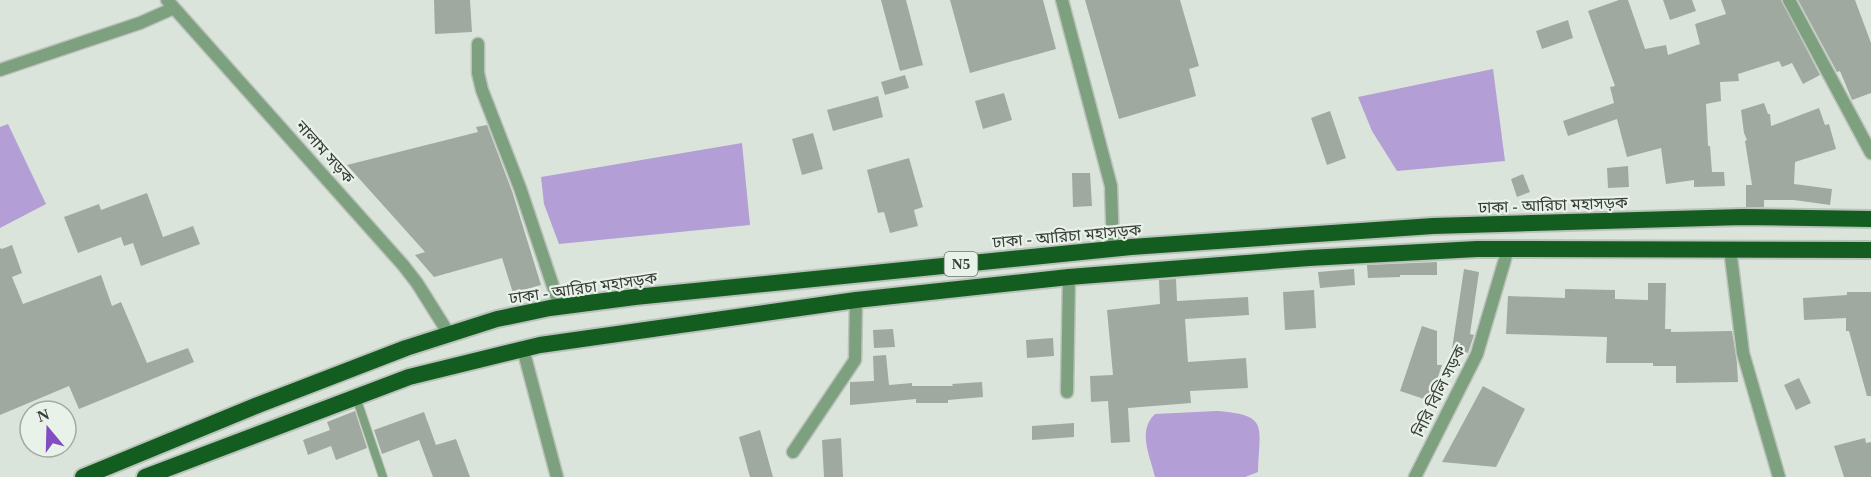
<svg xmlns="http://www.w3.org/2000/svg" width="1871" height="477" viewBox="0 0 1871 477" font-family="'Times New Roman','Noto Sans Bengali',serif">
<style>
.water{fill:#b39ed6}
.building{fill:#a0a9a0}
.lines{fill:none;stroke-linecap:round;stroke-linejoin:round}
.service-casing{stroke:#bbc2bb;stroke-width:10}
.minor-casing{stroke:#bbc2bb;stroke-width:15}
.trunk-casing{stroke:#bbc2bb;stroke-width:20}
.service{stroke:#7da17e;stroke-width:8}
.minor{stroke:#7da17e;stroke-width:12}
.trunk{stroke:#125d1f;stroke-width:16}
.labels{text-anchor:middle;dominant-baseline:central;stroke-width:4.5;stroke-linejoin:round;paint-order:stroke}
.shield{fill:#e8f2e8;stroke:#6e736e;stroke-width:1.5}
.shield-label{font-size:15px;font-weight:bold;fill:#393c39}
.street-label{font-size:16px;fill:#393c39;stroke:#e8f2e8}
</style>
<rect width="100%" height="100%" fill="#dbe4db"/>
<!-- water -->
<path class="water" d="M1493,69L1505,161L1397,171L1372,131L1358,97Z
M8,124L46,204L0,228V127Z
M742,143L750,225L559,244L544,204L541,177Z
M1217,411C1270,415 1259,426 1258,472L1245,477H1155C1150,456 1137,431 1155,414Z"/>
<!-- building -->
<path class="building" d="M434,0H470L472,32L435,34Z
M881,0H906L923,65L900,71Z
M950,0H1043L1056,49L970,73Z
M1085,0H1180L1199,66L1189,69L1196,96L1119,119Z
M1619,0H1628L1645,49L1666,45L1668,55L1700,44L1695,24L1726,14L1721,0H1781L1820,75L1803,84L1792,63L1782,67L1779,61L1738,74L1739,81L1720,82L1721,101L1706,104L1708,146H1710L1712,172H1724L1725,186L1694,187V180L1666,184L1661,148L1627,157L1617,119L1568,136L1563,121L1614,103L1610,87L1615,86L1588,11Z
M1663,0H1692L1696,11L1670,20Z
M1798,0H1855L1871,43V93L1852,100L1840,71L1837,72Z
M1568,20L1573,38L1542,49L1536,31Z
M905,75L909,88L885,95L881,82Z
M1004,93L1012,120L983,129L975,101Z
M878,96L883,117L833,131L827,110Z
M1764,103L1768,114H1770L1771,126L1819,108L1825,125L1829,124L1836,149L1795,162L1794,184L1832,189L1830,205L1794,200H1764V207H1746V185H1752L1745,141L1747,140L1744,133L1741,110Z
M1330,111L1346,158L1327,165L1311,118Z
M487,125L512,191L541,285L513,293L502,258L434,277L415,255L425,252L347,165L478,132L476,127Z
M813,133L823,169L802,175L792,139Z
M909,158L923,207L914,210L918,226L890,233L884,212L878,213L867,170Z
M1628,166L1629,187L1608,188L1607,168Z
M1072,173H1090L1092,206L1073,207Z
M1523,174L1530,192L1517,197L1511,179Z
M147,193L163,237L193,226L200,244L141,266L133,243L124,246L121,237L78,253L64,217L99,204L101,210Z
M12,245L22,273L12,277L23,304L101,275L112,306L121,302L147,363L188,348L194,362L79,409L69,386L0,415V248L2,249Z
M1437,262V275H1400V277L1368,278L1367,265Z
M1354,269L1355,285L1320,288L1318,272Z
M1464,269L1479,272L1470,334L1474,335L1468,353L1452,349Z
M1176,279L1177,301L1248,297L1249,315L1185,319L1188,362L1246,358L1248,388L1190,391L1191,403L1128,408L1130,442L1111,443L1108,401L1091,402L1090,376L1113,375L1107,310L1160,304L1159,280Z
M1648,283H1666L1665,329H1671V332L1732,331L1737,363L1738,382L1676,383V366H1653V363H1606L1607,337L1506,334L1508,296L1565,298V289L1615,290V299L1648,300Z
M1314,290L1316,328L1285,330L1283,292Z
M1847,292H1871V396H1867L1849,331H1846V318L1804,320L1803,298L1847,295Z
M1422,326L1437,331V365H1442L1430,401L1400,391Z
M893,329L895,347L874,348L873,330Z
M1053,338L1054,356L1027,358L1026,340Z
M886,355L889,385L912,383V386H953L952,384L982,382L983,397L948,400V403H916V399L850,405V382L874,381L873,356Z
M1799,378L1811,403L1796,410L1784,385Z
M1483,386L1525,409L1496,467L1442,462Z
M355,411L367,448L336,460L331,446L308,455L303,440L330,430L327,422Z
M424,412L436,445L456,439L470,477H433L419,440L382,454L374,430Z
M1074,423V437L1032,440V426Z
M760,430L773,477H750L739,437Z
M841,438L843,477H824L822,440Z
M1865,438L1866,443L1871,442V477H1844L1834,446Z"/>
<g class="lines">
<!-- service casing -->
<g class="service-casing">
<path id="service" d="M356,397L383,477"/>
</g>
<!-- minor casing -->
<g class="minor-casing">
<path id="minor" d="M167,0L403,265L417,283L449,334
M1062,0L1111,186L1113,249
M1789,0L1871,153
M478,44V73L482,90L520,188L560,307
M0,70L140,23L174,8
M1730,249L1743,353L1779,477
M523,349L557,477
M1067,392L1069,277
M793,452L855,360L856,300
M1415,477L1477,354L1508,249"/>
</g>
<!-- trunk casing -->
<g class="trunk-casing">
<path id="trunk" d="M83,477L258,405L406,348L497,319L550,308L635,297L1131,247L1433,226L1743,217L1871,219
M145,477L409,377L540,345L856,300L1069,277L1309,258L1477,249L1871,250"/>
</g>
<!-- service -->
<use href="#service" class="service"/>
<!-- minor -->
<use href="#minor" class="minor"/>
<!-- trunk -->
<use href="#trunk" class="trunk"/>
</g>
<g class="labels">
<!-- shield labels -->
<rect class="shield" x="944.5" y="252" width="33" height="24" rx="4.5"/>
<g class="shield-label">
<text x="961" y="264">N5</text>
</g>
<!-- street labels -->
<g class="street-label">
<text transform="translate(325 152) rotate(48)">নালাম সড়ক</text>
<text transform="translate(1553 205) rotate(-2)">ঢাকা - আরিচা মহাসড়ক</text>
<text transform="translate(1067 236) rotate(-5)">ঢাকা - আরিচা মহাসড়ক</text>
<text transform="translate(583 288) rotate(-8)">ঢাকা - আরিচা মহাসড়ক</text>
<text transform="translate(1439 391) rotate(-64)">নিরি বিলি সড়ক</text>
</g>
</g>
<!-- north arrow -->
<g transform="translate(48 429) rotate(341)"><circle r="28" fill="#e8f2e8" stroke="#a2a9a2" stroke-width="1.5"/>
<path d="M0-4.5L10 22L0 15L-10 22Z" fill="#824cc3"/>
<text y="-9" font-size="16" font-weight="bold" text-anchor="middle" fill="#393c39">N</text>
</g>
</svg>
